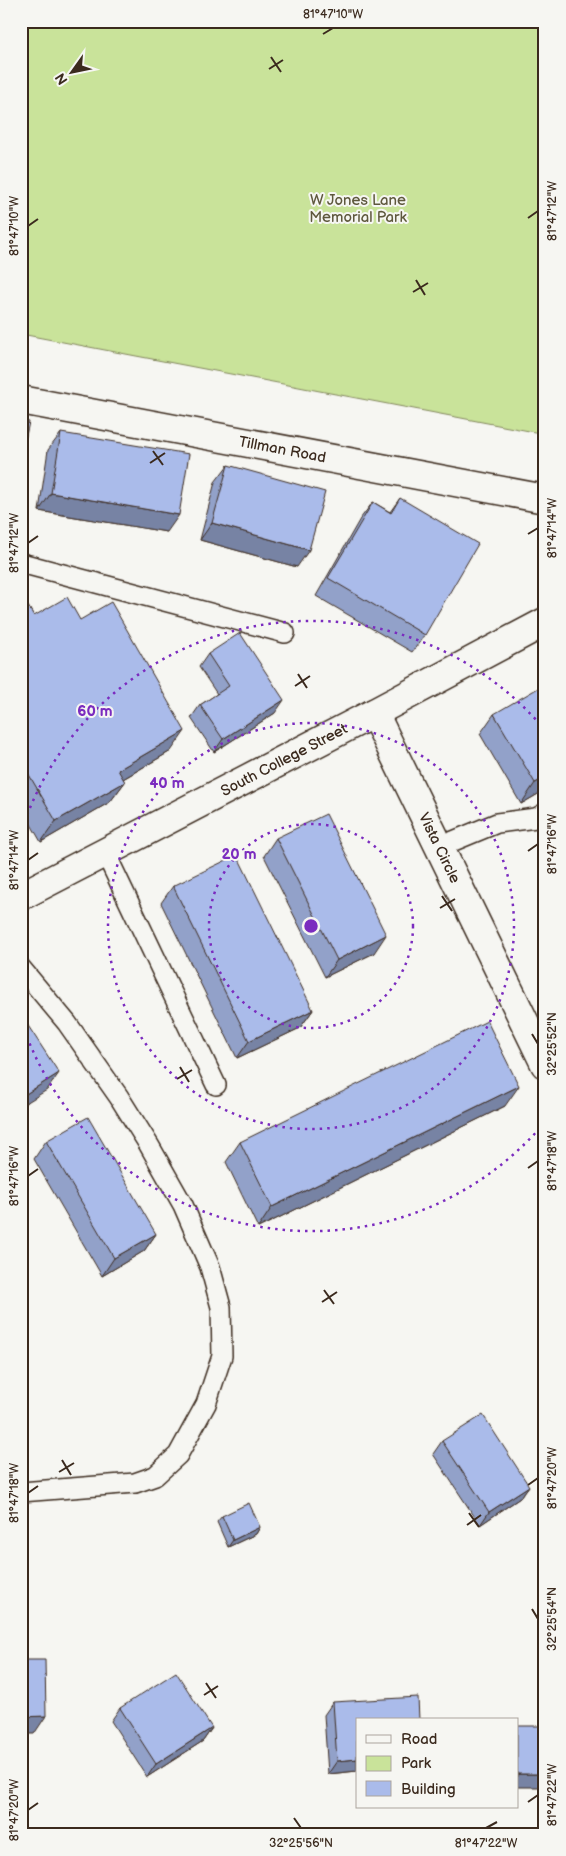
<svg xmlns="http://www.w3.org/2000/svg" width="566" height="1856" viewBox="0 0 566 1856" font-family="'Balsamiq Sans',sans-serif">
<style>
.green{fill:#c9e39a;stroke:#82865c}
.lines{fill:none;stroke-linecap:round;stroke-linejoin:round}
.service-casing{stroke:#3b2a1e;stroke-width:22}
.minor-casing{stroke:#3b2a1e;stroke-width:31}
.service{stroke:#f6f6f2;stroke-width:19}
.minor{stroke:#f6f6f2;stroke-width:28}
.wall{fill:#92a1c9;stroke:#3b2a1e}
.shaded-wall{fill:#7783a4;stroke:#3b2a1e}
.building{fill:#aabbea;stroke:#3b2a1e}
.ticks{fill:none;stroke:#3b2a1e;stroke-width:2}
.ring{fill:none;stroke:#7b2cbf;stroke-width:2.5;stroke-dasharray:2.5 5}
.labels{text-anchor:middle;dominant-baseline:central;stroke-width:4;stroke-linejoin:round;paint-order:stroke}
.park-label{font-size:15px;fill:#5e583d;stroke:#f6f6f2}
.street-label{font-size:15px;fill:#3b2a1e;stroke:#f6f6f2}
.centre{fill:#7b2cbf;stroke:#f6f6f2;stroke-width:2.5}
.ring-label{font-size:15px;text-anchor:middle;font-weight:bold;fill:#7b2cbf;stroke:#f6f6f2;stroke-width:4;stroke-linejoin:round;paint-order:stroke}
.neatline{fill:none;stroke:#3b2a1e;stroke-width:2}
.ticks-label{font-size:12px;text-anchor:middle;fill:#3b2a1e}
</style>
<rect width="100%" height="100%" fill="#f6f6f2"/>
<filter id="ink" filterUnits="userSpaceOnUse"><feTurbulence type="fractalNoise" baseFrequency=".02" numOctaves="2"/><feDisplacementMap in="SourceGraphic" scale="10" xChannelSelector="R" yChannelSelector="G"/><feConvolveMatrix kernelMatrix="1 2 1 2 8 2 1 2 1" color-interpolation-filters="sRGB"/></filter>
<g filter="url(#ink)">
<!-- green -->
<path class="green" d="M21,21H545V434L21,334Z"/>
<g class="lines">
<!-- service casing -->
<g class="service-casing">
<path id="service" d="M21,563L285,633
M439,847L497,823L536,818L545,813
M105,852L216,1085
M21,968L67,1023L119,1097L149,1145L183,1205L210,1267L221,1307L222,1356L206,1404L178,1455L155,1476L135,1483L21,1492"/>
</g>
<!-- minor casing -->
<g class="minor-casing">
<g id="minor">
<path id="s1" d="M21,400L545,499"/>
<path id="s2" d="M374,713L545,1064"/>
<path id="s3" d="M21,896L374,713L545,622"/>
</g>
</g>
<!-- service -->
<use href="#service" class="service"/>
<!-- minor -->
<use href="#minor" class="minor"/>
</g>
<!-- wall -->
<path class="wall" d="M61,433L167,532L39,511L48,450Z
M228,465L297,567L200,540L215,482Z
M400,498L425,635L412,652L316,596L360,519L373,502L390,512Z
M21,595L34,616L80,620L171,751L123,779L125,782L110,802L41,842L21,807Z
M208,654L275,713L214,752L191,718L200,705L217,694L199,667Z
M494,714L545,790L521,804L480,734Z
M276,838L374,953L325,977L264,856Z
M173,886L313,1010L300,1028L237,1058L161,903Z
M505,1106L258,1228L226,1162L240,1142Z
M46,1141L156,1234L144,1251L102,1276L34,1159Z
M442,1441L529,1486L520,1498L480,1525L433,1454Z
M222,1516L260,1527L256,1534L228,1547L217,1522Z
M333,1702L357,1720V1771L328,1774L324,1715Z
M120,1708L212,1728L203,1741L147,1777L111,1721Z"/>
<!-- shaded-wall -->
<path class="shaded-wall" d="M51,493L179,515L167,532L39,511Z
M212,523L309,550L297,567L200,540Z
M284,700L275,713L214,752L223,739Z
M185,731L171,751L104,790L118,770Z
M545,778V790L521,804L535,783Z
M125,782L110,802L41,842L56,821Z
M386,935L374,953L325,977L337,960Z
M313,1010L300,1028L237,1058L249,1041Z
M59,1073L47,1090L21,1106V1097Z
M519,1086L505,1106L258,1228L272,1207Z
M156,1234L144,1251L102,1276L114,1258Z
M529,1486L520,1498L480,1525L489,1512Z
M260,1527L256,1534L228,1547L233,1540Z
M46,1716L34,1734H21V1717Z
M212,1728L203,1741L147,1777L156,1764Z
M357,1759V1771L328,1774L337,1761Z
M517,1774H545V1787H517Z"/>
<!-- building -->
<path class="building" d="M21,420L29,422L21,459Z
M61,433L189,454L179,515L51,493Z
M228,465L325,492L309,550L212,523Z
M400,498L478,544L425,635L328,578L373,502L391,513Z
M21,595L34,616L67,597L80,620L111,602L185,731L118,770L125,782L56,821L21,761Z
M240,633L284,700L223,739L200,705L229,686L208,654Z
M545,684V778L535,783L494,714Z
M326,814L386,935L337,960L276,838Z
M237,855L313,1010L249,1041L173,886Z
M21,1015L59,1073L21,1097Z
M487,1021L519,1086L272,1207L240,1142Z
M88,1117L156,1234L114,1258L46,1141Z
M483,1415L529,1486L489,1512L442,1441Z
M249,1503L260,1527L233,1540L222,1516Z
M21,1660H45L46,1716L21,1717Z
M176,1672L212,1728L156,1764L120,1708Z
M418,1697L419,1720H357V1759L337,1761L333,1702Z
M517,1726H545V1774H517Z"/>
</g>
<!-- ticks -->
<path class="ticks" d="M323,34L333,28M271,57L281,72M269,69L283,60M528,218L538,211M28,226L38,219M416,280L425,295M413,292L428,283M153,451L163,465M150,463L165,453M528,534L538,528M28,543L38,536M298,674L307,688M295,686L310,676M528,851L538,844M28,860L38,853M442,896L452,911M440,908L455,899M532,1034L538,1044M180,1067L189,1082M177,1079L192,1070M528,1168L538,1161M28,1176L38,1169M324,1290L334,1304M322,1302L337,1292M62,1460L71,1475M59,1472L74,1463M528,1485L538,1478M28,1493L38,1486M469,1513L479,1527M467,1525L481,1515M532,1609L538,1619M206,1683L216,1698M204,1695L218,1686M528,1802L538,1795M28,1810L38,1803M294,1818L301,1828M486,1828L497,1822"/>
<!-- distance rings -->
<g class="ring">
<circle cx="311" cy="926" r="102"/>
<circle cx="311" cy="926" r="203"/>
<path d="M545 1122A305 305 0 0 1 22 1023M22 829A305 305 0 0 1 545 730"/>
</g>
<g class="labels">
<!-- park labels -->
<g class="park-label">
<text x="358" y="200">W Jones Lane<tspan x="358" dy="17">Memorial Park</tspan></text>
</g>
<!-- street labels -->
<g class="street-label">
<text stroke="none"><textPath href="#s1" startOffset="266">Tillman Road</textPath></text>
<text stroke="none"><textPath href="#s3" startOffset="296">South College Street</textPath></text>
<text stroke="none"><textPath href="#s2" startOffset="150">Vista Circle</textPath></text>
</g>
</g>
<circle cx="311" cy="926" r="8" class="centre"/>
<g class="ring-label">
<text x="95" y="716">60 m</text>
<text x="167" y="788">40 m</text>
<text x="239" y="859">20 m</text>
</g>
<!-- margin -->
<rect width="566" height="1856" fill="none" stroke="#f6f6f2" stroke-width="55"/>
<!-- legend -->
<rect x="356" y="1718" width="162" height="90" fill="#f6f6f2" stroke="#aba49d"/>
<rect x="366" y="1735" width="25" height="8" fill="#f6f6f2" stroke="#aba49d"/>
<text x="401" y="1744" font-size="15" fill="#3b2a1e">Road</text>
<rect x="366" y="1756" width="25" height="15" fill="#c9e39a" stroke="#aba49d"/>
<text x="401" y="1768" font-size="15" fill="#3b2a1e">Park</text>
<rect x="366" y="1781" width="25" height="15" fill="#aabbea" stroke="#aba49d"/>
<text x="401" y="1794" font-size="15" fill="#3b2a1e">Building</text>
<!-- north arrow -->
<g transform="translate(72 72) rotate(237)" stroke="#f6f6f2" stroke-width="4" paint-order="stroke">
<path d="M0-4L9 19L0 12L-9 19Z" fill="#3b2a1e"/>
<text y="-8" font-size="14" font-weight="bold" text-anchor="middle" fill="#3b2a1e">N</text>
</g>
<rect x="28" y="28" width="510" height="1800" class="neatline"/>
<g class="ticks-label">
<text x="333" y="18">81°47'10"W</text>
<text transform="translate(552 211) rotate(-90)" y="4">81°47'12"W</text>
<text transform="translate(14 226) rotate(-90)" y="4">81°47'10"W</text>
<text transform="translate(552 528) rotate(-90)" y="4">81°47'14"W</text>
<text transform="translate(14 543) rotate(-90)" y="4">81°47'12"W</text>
<text transform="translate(552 844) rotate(-90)" y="4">81°47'16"W</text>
<text transform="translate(14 860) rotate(-90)" y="4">81°47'14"W</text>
<text transform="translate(552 1044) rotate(-90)" y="4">32°25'52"N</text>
<text transform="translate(552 1161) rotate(-90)" y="4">81°47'18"W</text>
<text transform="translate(14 1176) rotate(-90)" y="4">81°47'16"W</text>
<text transform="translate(552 1478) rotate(-90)" y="4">81°47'20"W</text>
<text transform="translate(14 1493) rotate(-90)" y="4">81°47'18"W</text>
<text transform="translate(552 1619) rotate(-90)" y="4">32°25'54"N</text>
<text transform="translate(552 1795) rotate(-90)" y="4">81°47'22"W</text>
<text transform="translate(14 1810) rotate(-90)" y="4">81°47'20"W</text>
<text x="301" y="1847">32°25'56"N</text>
<text x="486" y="1847">81°47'22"W</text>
</g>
</svg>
